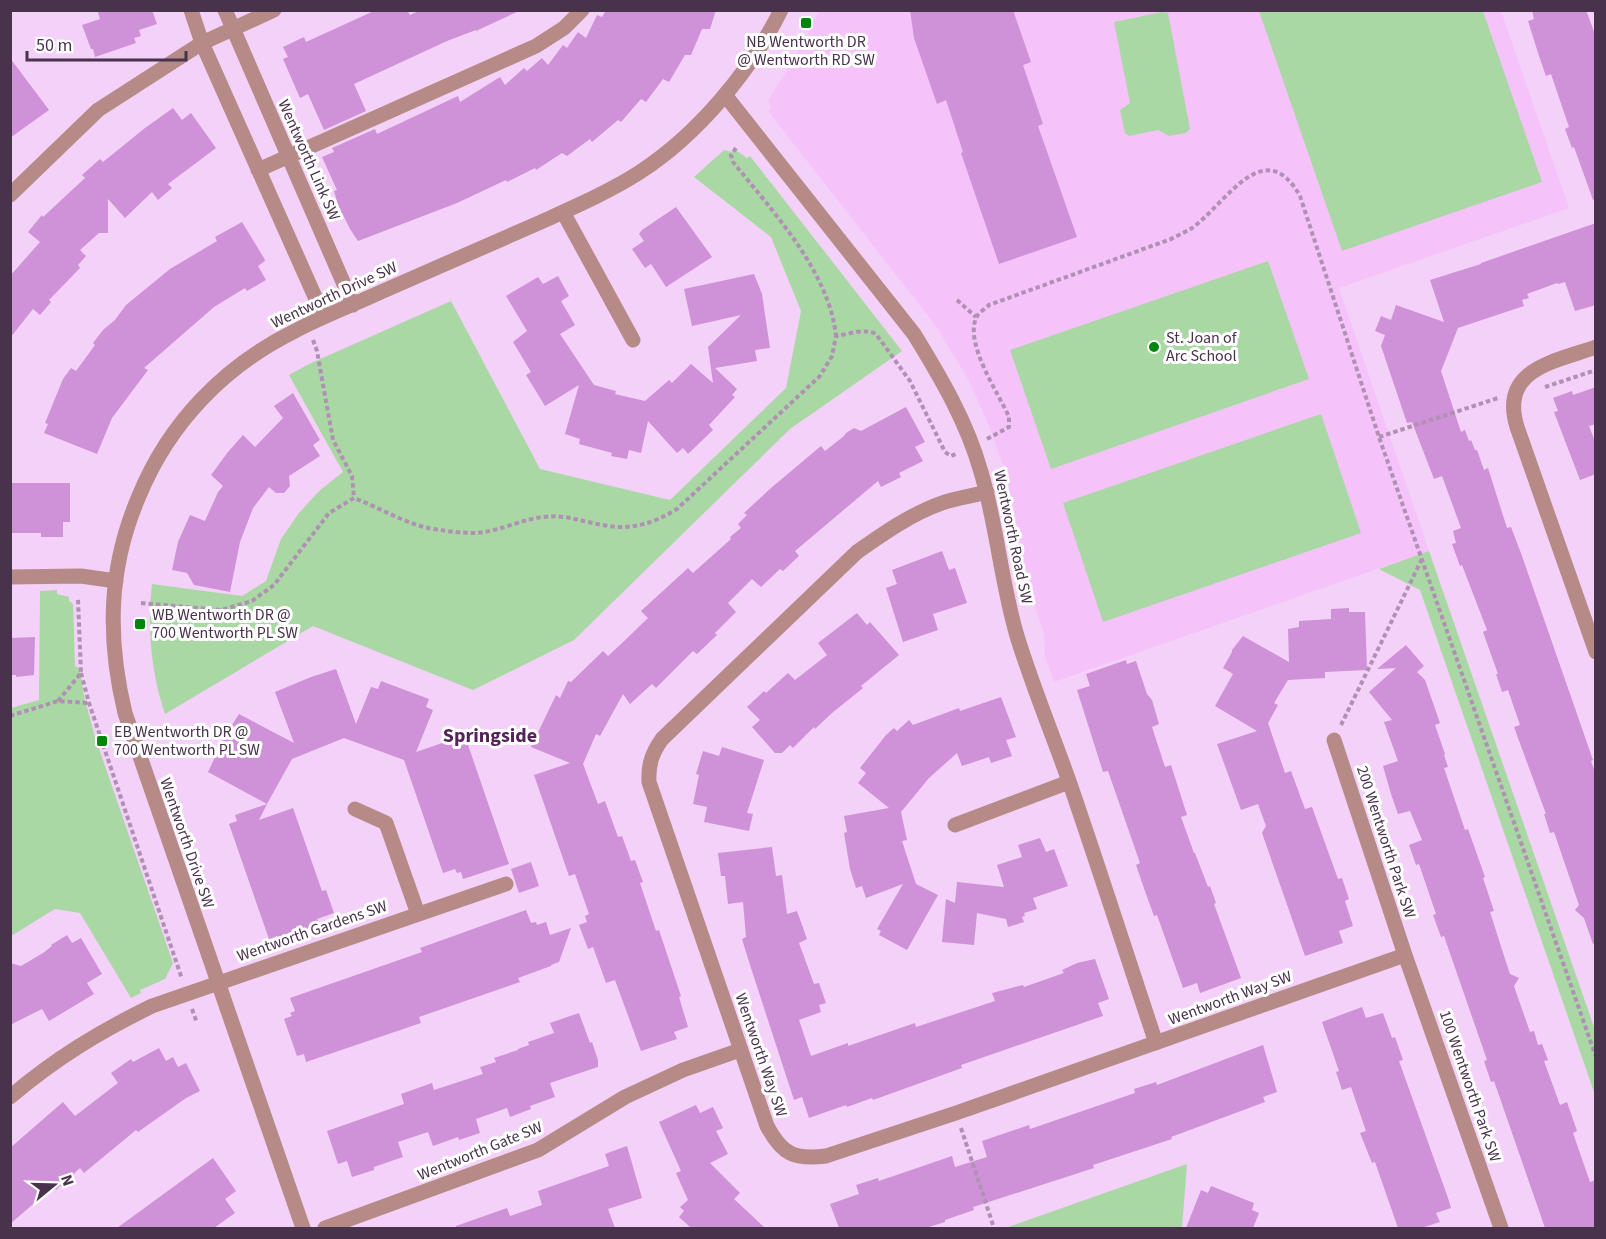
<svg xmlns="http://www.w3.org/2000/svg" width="1606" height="1239" viewBox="0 0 1606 1239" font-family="'Source Sans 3',sans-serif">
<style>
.built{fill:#f5c2fa}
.green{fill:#a9d8a5}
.building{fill:#cf91d7}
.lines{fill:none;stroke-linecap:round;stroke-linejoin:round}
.path{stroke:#b091b3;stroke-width:4;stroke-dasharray:4.5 3;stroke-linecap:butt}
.minor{stroke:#b68a87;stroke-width:15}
.poi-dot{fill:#00860a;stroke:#fff;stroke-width:2}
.labels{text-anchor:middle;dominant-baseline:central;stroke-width:6;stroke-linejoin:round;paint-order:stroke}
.poi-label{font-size:16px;fill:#49324c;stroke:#fff;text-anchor:start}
.street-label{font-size:16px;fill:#49324c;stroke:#fff}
.quarter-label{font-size:20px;font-weight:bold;fill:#53235a;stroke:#fff}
</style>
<rect width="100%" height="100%" fill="#f4d1f8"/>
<!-- built -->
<path class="built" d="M819,11H1501L1569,208L1339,288L1429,551L1054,682L1045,656L1044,633L1024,575L1013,505L1006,475L990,428L969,381L936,326L768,111L771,107L768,101L803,44Z"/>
<!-- green -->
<path class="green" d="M1259,11H1483L1542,182L1342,251Z
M1162,12L1168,13L1190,129L1186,133L1169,136L1158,130L1129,136L1125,133L1120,110L1130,103L1114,22Z
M734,149L747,158L750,156L902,351L790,429L574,640L473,690L313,626L165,714C151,672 147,629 152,584L242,596L266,581L281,539L299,513L319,491L343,472L289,375L309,364L451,301L540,469L670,500L786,388L801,311L771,237L694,177L724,150L732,152Z
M1268,261L1309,379L1051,469L1010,350Z
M1321,414L1361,533L1103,622L1063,503Z
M1429,551L1595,1030V1095L1420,590L1379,569Z
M57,590V594L69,597V601L73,604L75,666L80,669L84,696L95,737L173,963L165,979L140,990L141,993L131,998L80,913L55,909L11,936V708L39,700L40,591Z
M1187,1164L1182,1228H1005Z"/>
<!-- building -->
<path class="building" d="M97,10H152L157,24L139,30L141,36L134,38L136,43L95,57L93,49H91L82,25L100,19Z
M376,10H407L410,15L421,10H521L476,31V30L447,41L354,84L366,111L324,130L308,94L300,98L283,59L288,57L283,47L304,37L306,42Z
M606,10H716L710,29H702L691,55H685L669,82L663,79L646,102L641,99L621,122L618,120L592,142L590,139L567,156L562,153L536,170L535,168L507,182L506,180L457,203L358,241L350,229L338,205L334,191L337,190L322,157L334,152L332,148L375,129L377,134L458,96L460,102L500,77L505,85L524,68L527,71L542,58L548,65L563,45L567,48L578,32L586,38L597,15L602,17Z
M910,10H1013L1031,62L1023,65L1043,124L1038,126L1077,237L999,264L961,153L963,152L946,100L937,104L914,38Z
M1532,10H1586L1596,37V199L1593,200L1574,147L1572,148L1565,129L1569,127L1551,74L1546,76L1539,56L1528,21L1534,19Z
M10,58L49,110L10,138Z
M173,108L182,120L191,113L216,148L168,184L172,188L158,200L152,192L125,218L108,199V233H99L80,250L86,256L78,265L80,268L49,300L51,302L40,315L33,309L10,338V276L40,242L28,232L42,215L43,217L85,178L82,175L100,159L103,162L145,128Z
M676,207L712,257L666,287L651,264L645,268L632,249L644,241L639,234L642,230Z
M242,222L264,258L265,261L258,266L266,280L247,291L245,288L214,307L144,368L148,370L112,418L97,454L44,433L48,424L45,423L63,379L71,368L76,371L95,345L93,343L103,330L115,320L126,305L170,269L217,241L215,237Z
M1596,223V305L1575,311L1565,282L1558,284L1557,283L1527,294L1529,298L1522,300L1524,306L1458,328L1441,371L1461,432L1465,430L1469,441L1471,440L1475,450H1477L1484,470L1488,468L1507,528L1511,527L1522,556L1593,760L1591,761L1596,775V943L1593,944L1584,918L1575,910L1579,905L1554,832L1550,833L1544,814H1546L1514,727L1520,725L1508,690L1502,692L1496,674H1498L1483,632L1487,630L1462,565L1460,566L1452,544L1456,543L1453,531L1461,528L1442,476L1434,479L1412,422L1407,423L1381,346L1385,335L1375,331L1381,316L1391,320L1396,305L1444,322L1430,280L1481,264V263Z
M754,274L762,294L770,348L755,350L757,361L715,368L737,389L732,395L735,397L709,425L713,430L688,454L683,448L677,453L648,421L641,453L629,450L627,459L611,456L612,453L579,444L580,439L565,434L579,385L545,406L526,375L531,372L513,342L527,331L506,296L538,277L543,284L558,276L569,296L561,301L575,325L560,334L594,385L616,391L615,394L645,401L669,380L672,383L691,364L713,383L708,347L741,315L692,326L684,289Z
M1596,387V424L1589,426L1596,444V474L1580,480L1554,412L1558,411L1553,398L1572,391L1573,395Z
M293,393L320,440L313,445L320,456L289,476L290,486L284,493H276L269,487L253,508L240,542L230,592L194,585L187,573L172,570L178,542L190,515L205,521L218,492L223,486L211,475L228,452L243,435L255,447L283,418L274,406Z
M906,407L925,442L915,447L923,461L899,473L901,477L881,487L878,481L795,551L799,556L783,571L780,569L761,587L752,579L728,603L736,612L715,633L717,635L697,654L693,651L656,688L652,684L630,704L623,694L600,736L596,734L583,764L598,804L605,801L618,837L622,836L631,861L635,860L643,882L640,883L656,931L659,930L681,996L679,997L688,1027L674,1032L677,1039L641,1051L615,980L606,983L593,947L588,949L579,925L587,922L585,916L589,914L575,874L569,876L534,775L570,763L531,747L556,695L560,698L568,681L571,682L603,651L608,656L620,645L648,618L641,611L688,568L693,573L731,539L730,537L741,528L738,524L747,515L744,513L771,488L821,446L825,451L844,436L846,433L854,428L861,431Z
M10,483H70V522H63V537H41V533H10Z
M942,551L949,570L955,568L967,603L933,614L938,630L903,642L886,588L897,584L892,570Z
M1349,608V612H1365L1367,670L1325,672V678L1288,680L1274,703L1278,705L1268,723L1285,773L1291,771L1305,809L1312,807L1338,879L1342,878L1349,899L1345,901L1353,926L1339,931L1343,943L1305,956L1262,833L1266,826L1258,804L1241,810L1217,744L1257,731L1215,706L1233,674L1223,668L1232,652V650L1243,636L1289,662L1288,629L1299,627V621L1331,619V609Z
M857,613L867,625L870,622L899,655L861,686L863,688L832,713L815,729L814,727L793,748L790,745L782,753H775L752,727L760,720L747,707L764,691L766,693L788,673L795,680L827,655L818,643Z
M35,637L34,675L16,677V675H10V638Z
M1406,645L1424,666L1417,672L1425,680L1440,723L1435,725L1445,754L1444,755L1448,767L1444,768L1465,830L1468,829L1485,877L1483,878L1494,911L1490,912L1505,959L1510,974L1519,978L1514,986L1516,992L1530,1032L1534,1031L1538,1045L1542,1044L1548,1060L1544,1061L1560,1105L1567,1102L1577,1131L1573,1133L1590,1182L1596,1180V1228H1545L1494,1081L1491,1082L1484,1061L1487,1060L1444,936L1441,937L1433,915L1436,914L1419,864L1416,865L1409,845L1422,840L1410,811L1398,814L1391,794L1383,766L1398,761L1384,722L1392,720L1369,692L1396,668L1377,669Z
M1126,660L1127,664L1136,661L1147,694L1152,700L1159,724L1152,727L1165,767L1171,765L1187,815L1181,817L1194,853H1195L1208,887L1210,886L1216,903L1214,904L1241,978L1200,993L1197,983L1183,988L1157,915L1154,916L1146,894L1136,865L1140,863L1108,771L1103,772L1077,690L1090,686L1086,674Z
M336,669L356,724L371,687L378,689L381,681L429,699L426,707L433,710L416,752L457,738L459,745L467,742L509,864L463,879L461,872L457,873L455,869L443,873L404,760L344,738L292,759L267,804L208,772L225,736L239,714L294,743L275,692L311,677Z
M1001,697L1016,737L1006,740L1012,756L991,763L989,757L962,766L957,753L929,778L901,812L907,840L902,841L916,884L938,895L907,950L879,935L881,931L877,929L903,884L866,898L862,886L856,888L850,869L844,833L847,832L844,816L889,808L858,783L866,773L860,768L886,735L894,728L897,731L909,720L913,725L959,708L960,711Z
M722,747L764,760L747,813L753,814L749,831L704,822L707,807L693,804L699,775L696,774L703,751L719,756Z
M267,804L259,820L293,808L322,891L326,890L334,913L317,919L318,922L315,923L317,930L279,943L277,936L269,939L229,824L237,821L235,815Z
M1040,838L1046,852L1054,849L1068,886L1033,898L1037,909L1024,913L1025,916L1022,917L1024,922L1008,927L1006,919L977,913L974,945L942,942L946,899L955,903L957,882L1004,887L997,865L1022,857L1018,845Z
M772,847L776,876L782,875L787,914L797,911L807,939L799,943L814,984L819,983L826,1003L819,1005L821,1012L799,1020L811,1056L848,1043V1046L915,1023L916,1027L995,1001L992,993L1023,985L1024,987L1064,973L1062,970L1077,963L1095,959L1109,999L1098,1003L1103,1016L961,1065L962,1068L873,1100L872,1098L847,1107L846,1105L809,1118L802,1097L794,1100L750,965L742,939L746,937L743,902L728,904L725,876H721L718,853Z
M531,862L539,886L519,893L511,869Z
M526,910L531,923L536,922L537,925L546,922L550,935L571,928L559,962L551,965V966L518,978L520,982L419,1017L421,1023L306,1062L304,1054L297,1056L284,1019L292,1016L290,1013L295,1011L290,998L422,952L420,948Z
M67,935L72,943L81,938L102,974L87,983L94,994L49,1021L42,1009L10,1025V963L21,966L43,953L52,946L51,945Z
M1362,1007L1366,1018L1383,1013L1392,1038L1395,1037L1403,1060L1399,1061L1448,1198L1451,1208L1436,1213L1440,1222L1421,1228H1398L1375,1162L1372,1163L1360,1133L1366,1131L1351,1087L1342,1090L1336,1072L1339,1071L1322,1022Z
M579,1013L590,1043L592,1042L598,1060V1067L550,1083L555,1097L530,1106L531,1109L510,1117L507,1108L476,1119L480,1133L459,1140L458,1137L433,1146L428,1132L398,1142L403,1157L374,1167V1170L352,1177L347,1161L338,1164L327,1131L404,1104L401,1094L432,1083L434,1090L483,1074L480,1067L496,1062L494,1058L518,1050V1049L529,1045L528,1042L554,1033L550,1023Z
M1263,1045L1277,1092L1263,1097L1265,1102L1171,1137L1172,1139L1093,1165L1094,1168L973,1207L974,1210L945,1220V1222L926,1228H839L830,1204L859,1194L856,1185L878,1178L879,1181L952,1156L955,1167L987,1157L982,1141L1029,1125L1030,1129L1135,1093L1134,1089L1156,1082L1157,1085Z
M159,1048L166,1061L173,1057L178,1067L186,1063L200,1091L186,1098L138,1132L136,1130L84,1173L80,1168L56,1190L53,1187L10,1224V1148L63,1102L75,1116L118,1083L111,1073L131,1059L133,1062Z
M696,1105L700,1113L713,1107L723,1128L716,1131L728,1154L710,1163L740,1193L734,1199L765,1228H691L679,1217L684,1211L680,1207L688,1200L676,1173L681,1171L659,1122Z
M627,1146L642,1198L608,1209L615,1228H456V1226L507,1208L510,1216L542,1205L538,1191L609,1166L605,1154Z
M213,1158L236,1191L225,1199L235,1213L214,1228H117Z
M1211,1186L1254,1203L1252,1210L1259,1213L1253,1228H1186L1201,1190L1208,1193Z"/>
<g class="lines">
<!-- path -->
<path class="path" d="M736,148L731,155L733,162C773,212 829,271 836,336
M957,300L976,317
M313,340L317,351L333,440L352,476L354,498
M1545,387L1596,370
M1379,437L1498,398
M987,439L1009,427V417C998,392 965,345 976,318C978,313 985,309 989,305L1171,239C1178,235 1186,232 1192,228C1225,205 1264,132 1300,196L1379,437L1596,1057
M141,603L221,610L252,601L274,585L329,513L354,498C381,508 410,527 440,530C452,532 465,533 477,533C500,531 522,519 544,517C565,514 583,522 603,525C631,531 654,523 677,509L820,376L832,356L836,336C849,334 865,328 876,334L910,381L945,452L951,456L958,453
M81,673L89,703L182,979
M58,701L81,673L78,599
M10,716L58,701L89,703
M1341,725L1422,559
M192,1009L197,1023
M961,1128L994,1228"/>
<!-- minor -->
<path class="minor" d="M191,10L202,43L324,317
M225,10L353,305
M725,95L914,334C941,378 967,422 981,472C997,526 1001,582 1017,636C1032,685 1052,733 1069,781C1099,868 1127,956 1156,1043
M258,170L536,46L564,28L582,10
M10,195L98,110L202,43L274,10
M563,212L633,340
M1596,347C1554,362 1499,369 1517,427L1596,652
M987,492C972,496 956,498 942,503C911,514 884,533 857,552L662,739C652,753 648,765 649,782L767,1126C782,1154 794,1160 826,1156L956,1113L1405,955
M10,577L81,576L116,581
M1334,740L1405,955L1501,1228
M355,809L386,823L418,914
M955,825L1069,782
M10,1097C56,1058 99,1032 152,1006L506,884
M303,1228L125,713C107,638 108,568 139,496C169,423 224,366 295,331C323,316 353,305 381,292C435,268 488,245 541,222C574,207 609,192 640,172C697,135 751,71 781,10
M325,1228L538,1150L625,1097L683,1070L740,1050"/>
</g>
<!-- markers -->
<g class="poi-dot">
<rect x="800" y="17" width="12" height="12" rx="3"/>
<circle cx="1154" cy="347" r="6"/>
<rect x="134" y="618" width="12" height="12" rx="3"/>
<rect x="96" y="735" width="12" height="12" rx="3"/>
</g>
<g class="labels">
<!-- poi labels -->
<g class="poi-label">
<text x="806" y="42" text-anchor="middle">NB Wentworth DR<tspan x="806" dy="18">@ Wentworth RD SW</tspan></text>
<text x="1166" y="338">St. Joan of<tspan x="1166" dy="18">Arc School</tspan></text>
<text x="152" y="615">WB Wentworth DR @<tspan x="152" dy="18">700 Wentworth PL SW</tspan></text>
<text x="114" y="732">EB Wentworth DR @<tspan x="114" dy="18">700 Wentworth PL SW</tspan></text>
</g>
<!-- street labels -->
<g class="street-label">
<text transform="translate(309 160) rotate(66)">Wentworth Link SW</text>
<text transform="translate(334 295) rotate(-25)">Wentworth Drive SW</text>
<text transform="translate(1013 537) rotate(78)">Wentworth Road SW</text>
<text transform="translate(1386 842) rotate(72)">200 Wentworth Park SW</text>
<text transform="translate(187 843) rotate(71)">Wentworth Drive SW</text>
<text transform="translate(312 931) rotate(-19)">Wentworth Gardens SW</text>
<text transform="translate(1230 998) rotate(-20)">Wentworth Way SW</text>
<text transform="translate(761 1055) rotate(71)">Wentworth Way SW</text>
<text transform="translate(1470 1086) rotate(71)">100 Wentworth Park SW</text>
<text transform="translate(480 1151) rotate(-22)">Wentworth Gate SW</text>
</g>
<!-- quarter labels -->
<g class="quarter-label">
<text x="490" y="736">Springside</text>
</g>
</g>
<!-- border -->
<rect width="1606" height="1239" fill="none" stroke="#49324c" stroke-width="24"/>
<!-- north arrow -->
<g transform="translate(54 1185) rotate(71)" stroke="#ffffff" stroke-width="4.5" paint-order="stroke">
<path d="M0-4.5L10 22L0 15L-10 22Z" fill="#49324c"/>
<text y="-9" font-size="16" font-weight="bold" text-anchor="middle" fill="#49324c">N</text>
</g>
<!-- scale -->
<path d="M27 51v9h159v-9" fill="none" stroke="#49324c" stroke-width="3"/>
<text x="36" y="51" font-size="18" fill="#49324c" stroke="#ffffff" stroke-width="4.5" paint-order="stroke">50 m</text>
</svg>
